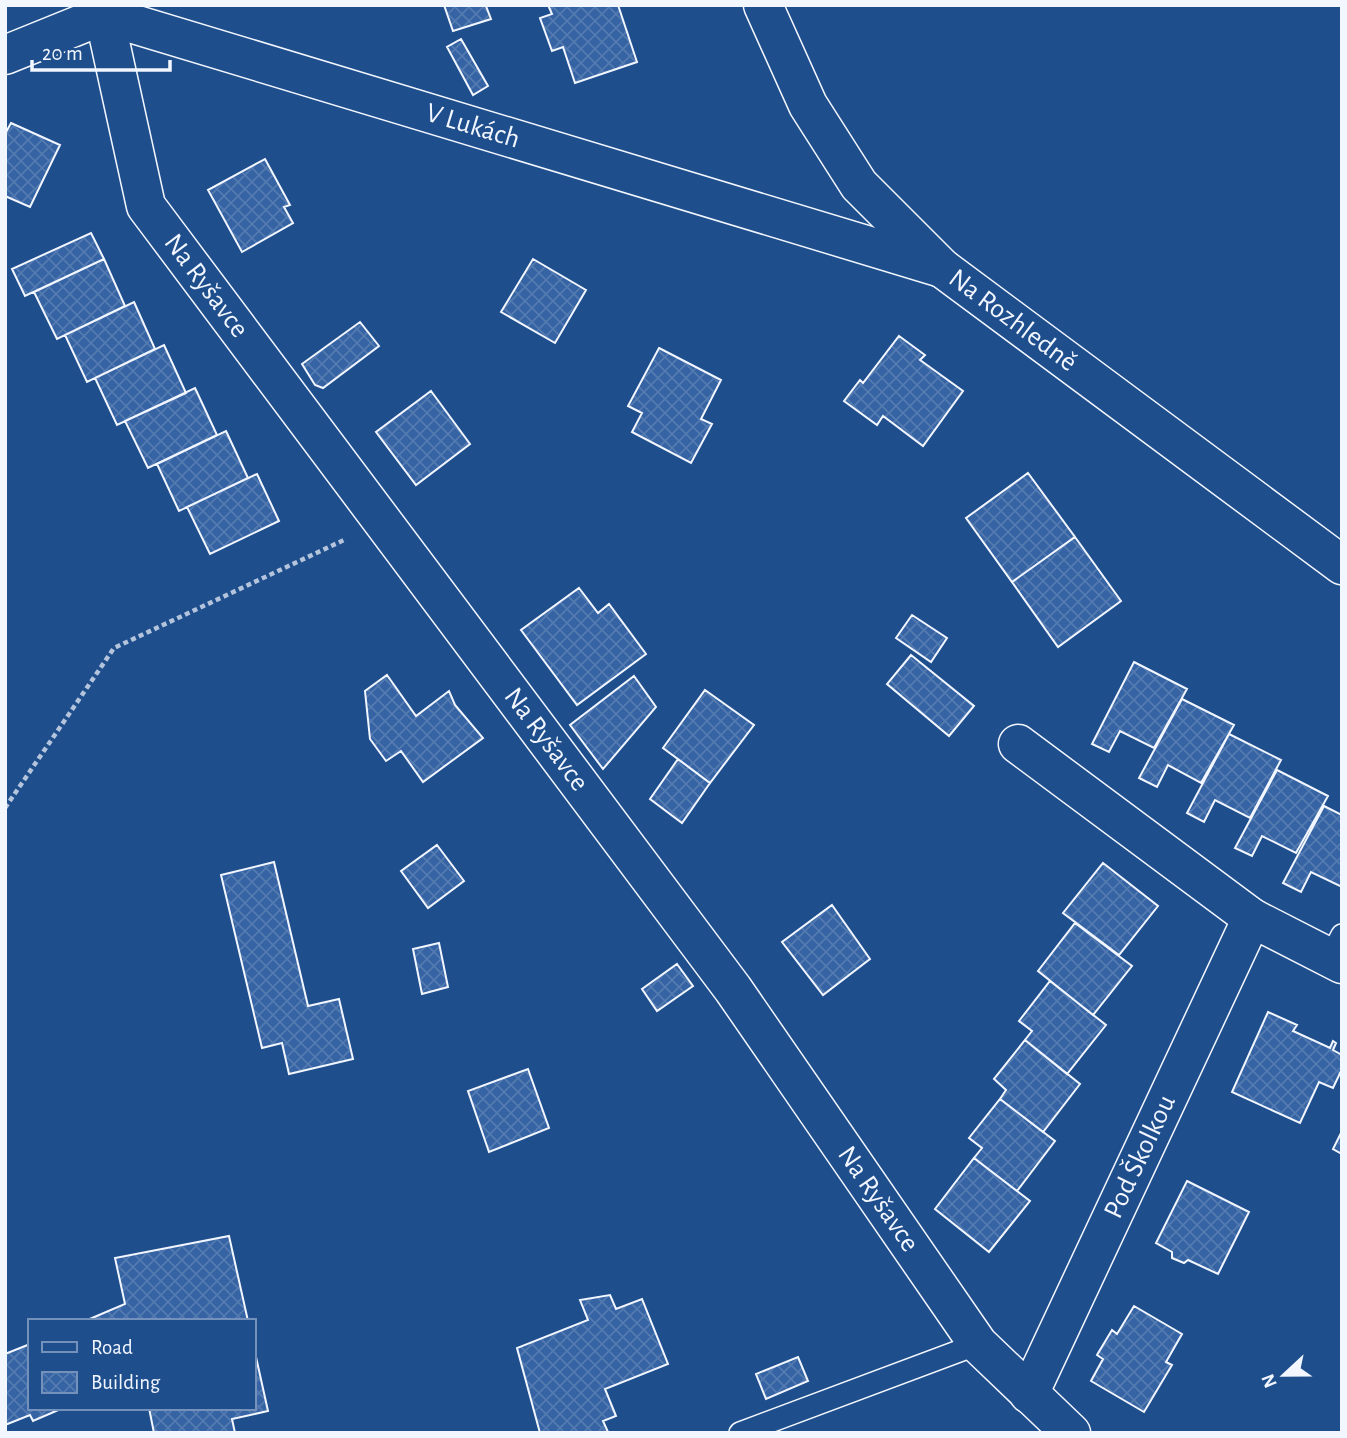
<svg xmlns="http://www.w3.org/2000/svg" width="1347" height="1438" viewBox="0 0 1347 1438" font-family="'Alegreya Sans',sans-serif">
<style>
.building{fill:url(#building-cross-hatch);stroke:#f2f6ff;stroke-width:2}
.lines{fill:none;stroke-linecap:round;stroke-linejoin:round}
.service-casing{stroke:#f2f6ff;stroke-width:24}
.minor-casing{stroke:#f2f6ff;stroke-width:41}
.tertiary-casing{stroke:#f2f6ff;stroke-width:41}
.path{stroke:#b3c4dc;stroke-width:4.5;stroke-dasharray:5 3.5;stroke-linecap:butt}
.service{stroke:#1f4e8c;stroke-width:21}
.minor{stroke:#1f4e8c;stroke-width:38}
.tertiary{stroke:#1f4e8c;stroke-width:38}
.labels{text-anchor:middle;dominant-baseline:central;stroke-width:5;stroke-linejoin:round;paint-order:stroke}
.street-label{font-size:28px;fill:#f2f6ff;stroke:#1f4e8c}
</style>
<defs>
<pattern id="building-cross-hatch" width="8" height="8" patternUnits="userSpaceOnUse" patternTransform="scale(1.75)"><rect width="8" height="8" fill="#3563a3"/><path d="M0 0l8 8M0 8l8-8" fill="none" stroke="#537ab1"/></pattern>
</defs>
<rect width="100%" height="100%" fill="#1f4e8c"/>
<!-- building -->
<path class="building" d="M444,5H489L486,6L491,19L453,31Z
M548,5H618L637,62L575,83L563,47L552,51L540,18L552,14Z
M461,39L488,86L473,95L447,47Z
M11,123L60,145L30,207L5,196V134Z
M265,159L290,205L284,207L293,223L242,252L208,190Z
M91,233L104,259L25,296L12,269Z
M104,259L125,306L57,339L34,292Z
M533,259L586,290L555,343L501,312Z
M134,302L155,349L87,382L65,335Z
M360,322L379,346L323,388L315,385L302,364Z
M899,336L925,355L920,360L963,391L923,446L883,416L877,425L844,401L860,380L863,383Z
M164,345L186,393L117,425L95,378Z
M659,348L721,380L701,419L712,424L691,463L632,432L642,413L628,406Z
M195,388L217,435L148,468L125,421Z
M431,391L470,444L416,485L376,432Z
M226,431L248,478L179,511L157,464Z
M1028,473L1075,537L1012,582L966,518Z
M257,474L279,521L210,554L187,507Z
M1075,537L1121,601L1058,647L1012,582Z
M579,588L598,613L609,604L646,654L577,705L521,630Z
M912,615L947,638L931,662L896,638Z
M911,655L974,706L949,736L887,684Z
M1134,662L1187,689L1154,748L1120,731L1109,752L1092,744Z
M387,675L416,716L449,691L455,705L483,738L423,782L401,751L386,761L370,739L365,691Z
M634,676L656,707L603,769L570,725Z
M705,690L754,725L710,783L663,748Z
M1182,699L1234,725L1201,783L1168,765L1157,787L1139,778Z
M1229,734L1281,760L1250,818L1215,800L1204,822L1187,813Z
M678,759L710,783L682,823L650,799Z
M1277,770L1328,796L1296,853L1262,836L1252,856L1235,848Z
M1324,806L1342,815V887L1311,872L1301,892L1283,883Z
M437,845L464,881L428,908L401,871Z
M274,862L308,1006L339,999L353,1059L289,1074L282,1043L262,1048L221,875Z
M1103,863L1158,906L1119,955L1063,913Z
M832,905L870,959L823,995L782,942Z
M1075,923L1132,966L1093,1015L1038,971Z
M439,943L448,987L422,994L413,949Z
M677,964L693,986L657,1011L642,989Z
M1050,981L1106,1025L1067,1074L1025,1040L1032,1031L1019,1021Z
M1268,1012L1297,1025L1293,1031L1330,1048L1333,1041L1336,1043L1333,1050L1342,1055V1069L1333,1088L1319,1082L1300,1123L1232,1092Z
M1025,1040L1080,1084L1043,1132L1000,1099L1006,1090L994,1079Z
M528,1069L549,1128L489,1152L468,1091Z
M1000,1099L1055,1141L1017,1191L974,1158L982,1148L969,1138Z
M1342,1131V1154L1333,1149Z
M974,1158L1030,1201L989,1252L935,1209Z
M1187,1181L1249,1212L1218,1274L1188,1260L1184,1263L1172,1258V1252L1156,1243Z
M229,1236L248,1321H85L125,1304L115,1258Z
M610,1295L616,1309L642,1299L668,1364L605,1389L616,1416L603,1421L608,1432L540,1433L517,1348L588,1320L580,1300Z
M1134,1306L1182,1334L1166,1362L1172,1365L1144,1412L1091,1381L1103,1359L1097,1355L1112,1330L1117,1334Z
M30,1344V1408H63L33,1421L30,1415L5,1425V1354Z
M254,1348L268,1411L232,1419L235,1433H154L149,1408H254Z
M798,1357L808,1381L766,1399L756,1374Z"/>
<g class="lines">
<!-- service casing -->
<g class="service-casing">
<path id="service" d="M1330,958L1342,935
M740,1433L978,1344"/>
</g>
<!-- minor casing -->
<g class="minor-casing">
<g id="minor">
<path id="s1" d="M107,5L104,15L146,206L733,989L978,1344L1071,1433"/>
<path id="s2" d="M5,55L104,15L942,268"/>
<path d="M1018,744L1252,918"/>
<path id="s3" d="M1029,1394L1252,918L1342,964"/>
</g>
</g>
<!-- tertiary casing -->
<g class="tertiary-casing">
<g id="tertiary">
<path id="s4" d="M763,5L808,105L859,185L942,268L1342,565"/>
</g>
</g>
<!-- path -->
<path class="path" d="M5,808L114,648L344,540"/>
<!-- service -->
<use href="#service" class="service"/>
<!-- minor -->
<use href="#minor" class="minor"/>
<!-- tertiary -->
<use href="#tertiary" class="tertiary"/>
</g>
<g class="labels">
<!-- street labels -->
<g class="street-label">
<text stroke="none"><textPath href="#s2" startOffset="492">V Lukách</textPath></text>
<text stroke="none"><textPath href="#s1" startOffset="306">Na Ryšavce</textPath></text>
<text stroke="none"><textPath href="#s4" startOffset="410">Na Rozhledně</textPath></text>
<text stroke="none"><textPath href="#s1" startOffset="873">Na Ryšavce</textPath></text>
<text stroke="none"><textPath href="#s3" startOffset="262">Pod Školkou</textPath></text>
<text stroke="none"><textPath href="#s1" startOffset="1440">Na Ryšavce</textPath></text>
</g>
</g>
<!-- border -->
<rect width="1347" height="1438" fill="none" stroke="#f2f6ff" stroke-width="14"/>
<!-- legend -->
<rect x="28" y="1319" width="228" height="91" fill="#1f4e8c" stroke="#7391ba" stroke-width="2"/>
<rect x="42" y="1342" width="35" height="10" fill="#1f4e8c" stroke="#7391ba" stroke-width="2"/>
<text x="91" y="1354" font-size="21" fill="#f2f6ff">Road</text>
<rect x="42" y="1372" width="35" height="21" fill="url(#building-cross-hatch)" stroke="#7391ba" stroke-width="2"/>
<text x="91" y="1389" font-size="21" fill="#f2f6ff">Building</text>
<!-- north arrow -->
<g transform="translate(1284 1375) rotate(248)" stroke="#1f4e8c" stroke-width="5" paint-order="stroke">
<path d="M0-5L12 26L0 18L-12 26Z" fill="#f2f6ff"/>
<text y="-10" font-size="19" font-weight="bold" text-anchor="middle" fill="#f2f6ff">N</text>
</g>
<!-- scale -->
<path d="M32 60v10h138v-10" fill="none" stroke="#f2f6ff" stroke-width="3.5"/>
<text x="42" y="60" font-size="21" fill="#f2f6ff" stroke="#1f4e8c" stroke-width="5" paint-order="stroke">20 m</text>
</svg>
